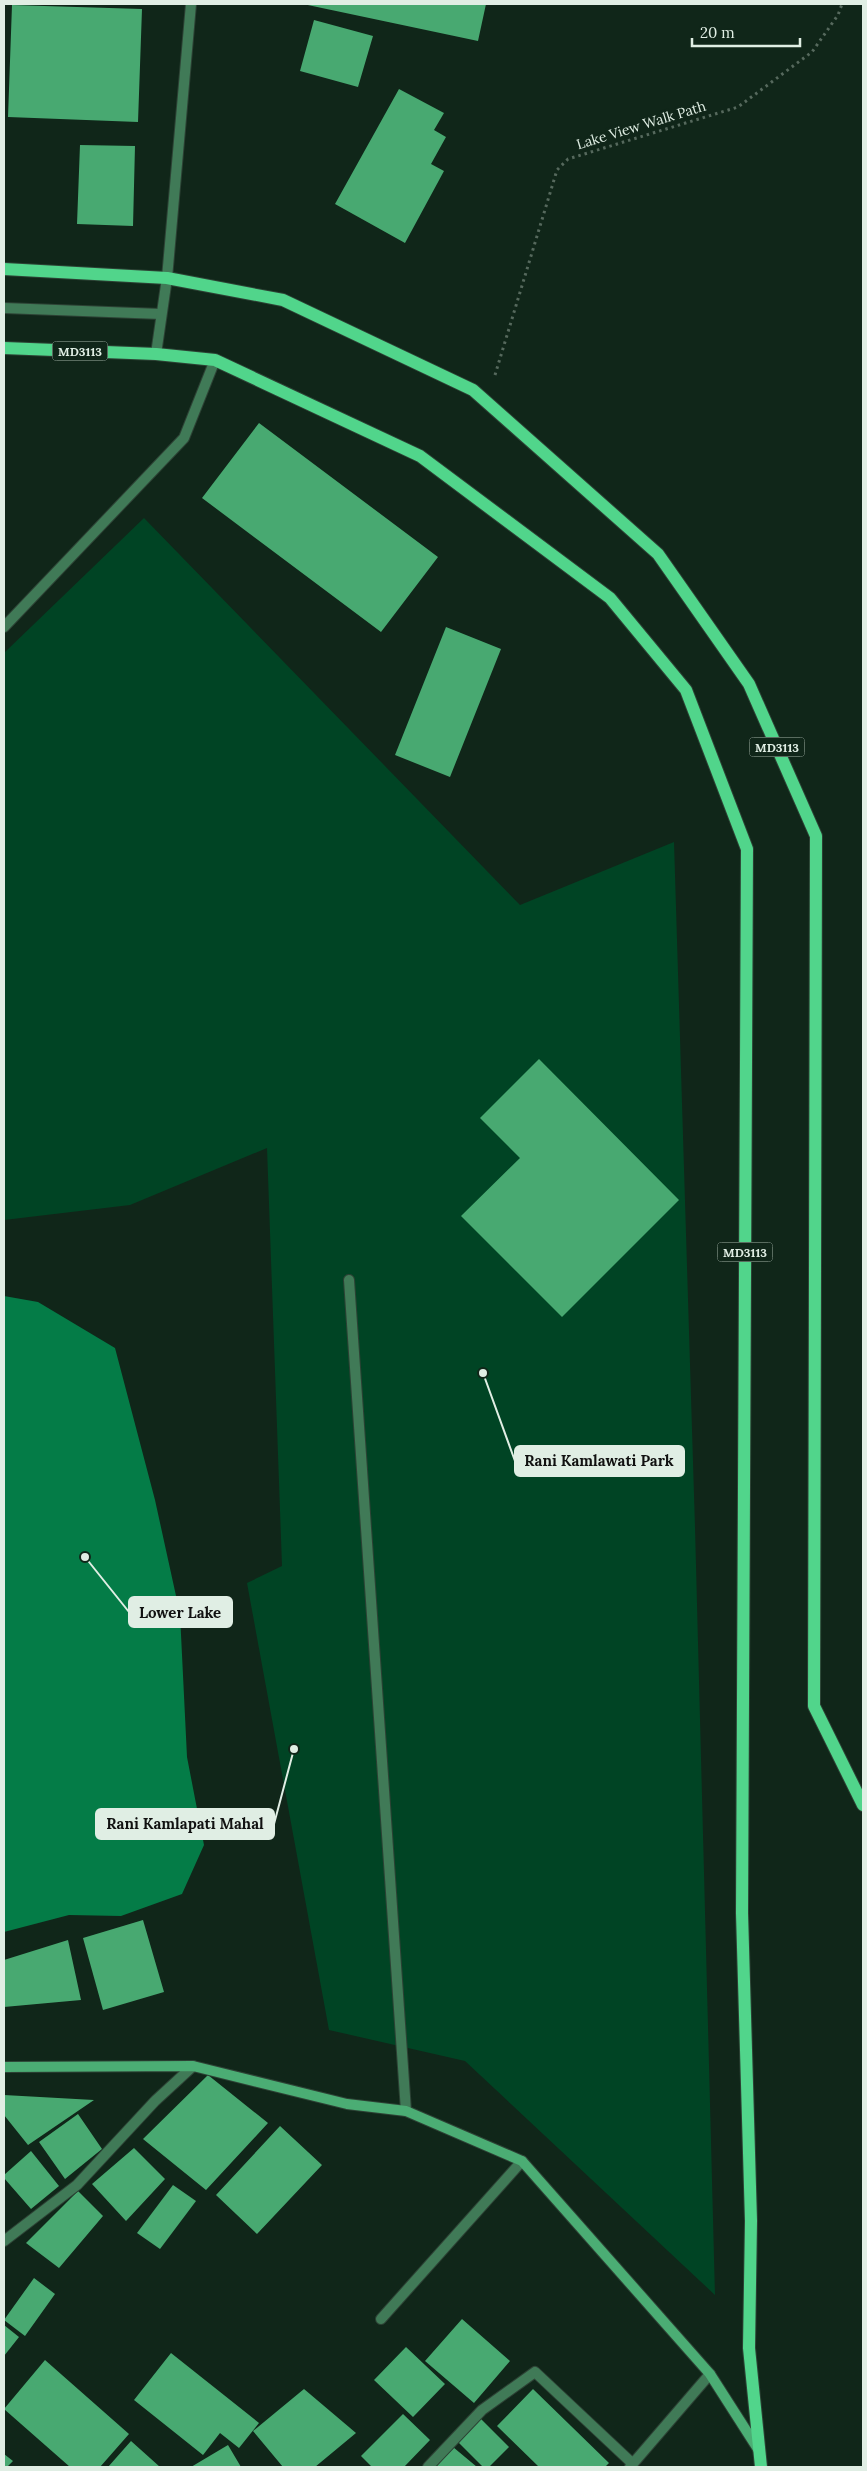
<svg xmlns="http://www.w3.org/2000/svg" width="867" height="2471" viewBox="0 0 867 2471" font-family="Lora,serif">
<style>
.green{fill:#004424}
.water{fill:#047c47}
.building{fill:#48a971}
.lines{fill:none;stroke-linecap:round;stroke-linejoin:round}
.service-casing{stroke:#2d4235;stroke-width:12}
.minor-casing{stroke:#2d4235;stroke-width:12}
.tertiary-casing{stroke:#2d4235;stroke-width:12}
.secondary-casing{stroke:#2d4235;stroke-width:12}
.primary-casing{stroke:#2d4235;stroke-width:14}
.path{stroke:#56695d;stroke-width:3;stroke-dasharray:2.5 4;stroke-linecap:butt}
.service{stroke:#407a57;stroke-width:10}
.minor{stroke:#407a57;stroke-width:10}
.tertiary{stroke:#407a57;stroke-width:10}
.secondary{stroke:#4bad74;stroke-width:10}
.primary{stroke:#51d58b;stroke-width:12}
.labels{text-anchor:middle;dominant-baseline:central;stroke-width:5;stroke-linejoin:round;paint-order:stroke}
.shield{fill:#102619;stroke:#a2b2a7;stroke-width:1}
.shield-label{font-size:12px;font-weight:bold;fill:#e0eee4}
.street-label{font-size:14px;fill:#e0eee4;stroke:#102619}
.leader{fill:none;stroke:#e0eee4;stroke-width:2}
.callout-dot{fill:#e0eee4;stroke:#102619;stroke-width:2}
.callout{fill:#e0eee4;stroke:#e0eee4;stroke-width:2}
.callout-label{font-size:15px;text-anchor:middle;font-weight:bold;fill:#111}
</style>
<rect width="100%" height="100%" fill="#102619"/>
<!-- green -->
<path class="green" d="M144,518L520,905L674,842L695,1527L715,2295L465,2061L329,2030L247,1583L282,1566L267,1148L130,1205L4,1220V653Z"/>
<!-- water -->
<path class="water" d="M4,1296L38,1302L115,1348L155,1500L180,1614L187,1757L204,1845L182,1894L121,1916L69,1915L4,1932Z"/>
<!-- building -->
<path class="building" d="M303,4H486L478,41Z
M12,5L142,9L138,122L8,117Z
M314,20L373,36L358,87L300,71Z
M399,89L444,113L434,130L446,137L431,164L444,171L405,243L335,204Z
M80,145L135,146L133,226L77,224Z
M259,423L438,557L381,632L202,498Z
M446,627L501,649L450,777L395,755Z
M539,1059L679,1200L562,1317L461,1216L520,1158L480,1118Z
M143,1920L164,1992L103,2010L83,1938Z
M68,1940L81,2000L4,2007V1960Z
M208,2075L268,2123L206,2190L143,2139Z
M4,2095L94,2100L28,2145L4,2115Z
M78,2114L102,2149L65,2179L39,2142Z
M280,2126L322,2165L257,2234L216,2195Z
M134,2148L165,2179L126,2221L92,2184Z
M31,2151L59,2186L31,2209L4,2178V2175Z
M173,2185L196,2201L160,2249L137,2233Z
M78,2191L103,2216L59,2268L26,2243Z
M34,2278L55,2294L25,2336L4,2320Z
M462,2319L510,2361L474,2403L425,2361Z
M4,2325L19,2337L4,2356Z
M406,2347L445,2384L413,2417L374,2380Z
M171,2353L259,2423L239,2448L220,2433L203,2455L134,2400Z
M45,2360L129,2434L100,2467H70L4,2409Z
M304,2389L356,2433L315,2467H283L253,2431Z
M533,2389L609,2463L605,2467H539L497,2426Z
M403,2414L430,2440L404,2467H372L361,2456Z
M481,2419L509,2447L489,2467H483L458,2442Z
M131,2441L160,2467H108Z
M228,2445L241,2467H191Z
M453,2447L477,2467H436Z
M4,2454L13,2461L7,2467H4Z"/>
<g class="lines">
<!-- service casing -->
<g class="service-casing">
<path id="service" d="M4,308L161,314
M349,1280L406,2111"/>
</g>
<!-- minor casing -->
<g class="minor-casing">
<path id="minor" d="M4,627L184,438L215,360
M4,2241L77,2185L155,2101L193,2066
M381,2319L522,2161
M428,2467L482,2410L535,2372L633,2464
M630,2467L710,2374"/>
</g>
<!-- tertiary casing -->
<g class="tertiary-casing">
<path id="tertiary" d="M156,354L167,278L191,4"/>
</g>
<!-- secondary casing -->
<g class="secondary-casing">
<path id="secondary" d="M4,2067L193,2066L347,2104L406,2111L522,2161L710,2374L758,2449"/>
</g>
<!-- primary casing -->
<g class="primary-casing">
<path id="primary" d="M4,269L167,278L283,300L473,390L658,554L749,684L816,836L814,1706L863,1805
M4,348L156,354L215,360L420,456L610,598L686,690L747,849L742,1913L751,2221L749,2348L761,2467"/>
</g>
<!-- path -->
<path class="path" d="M495,375L557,170L568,159L738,107L812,52L838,15L842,4"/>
<!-- service -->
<use href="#service" class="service"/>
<!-- minor -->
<use href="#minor" class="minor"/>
<!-- tertiary -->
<use href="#tertiary" class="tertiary"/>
<!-- secondary -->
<use href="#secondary" class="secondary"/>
<!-- primary -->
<use href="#primary" class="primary"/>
</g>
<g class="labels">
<!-- shield labels -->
<g class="shield">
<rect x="52.5" y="341.5" width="55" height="19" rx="4"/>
<rect x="749.5" y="737.5" width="55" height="19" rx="4"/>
<rect x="717.5" y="1242.5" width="55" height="19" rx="4"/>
</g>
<g class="shield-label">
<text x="80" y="351">MD3113</text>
<text x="777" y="747">MD3113</text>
<text x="745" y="1252">MD3113</text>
</g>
<!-- street labels -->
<g class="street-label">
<text transform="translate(641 125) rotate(-17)">Lake View Walk Path</text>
</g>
</g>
<!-- callouts -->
<path class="leader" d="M483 1373L515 1461M85 1557L129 1612M294 1749L274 1824"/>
<g class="callout-dot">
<circle cx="483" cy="1373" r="5"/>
<circle cx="85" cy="1557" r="5"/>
<circle cx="294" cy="1749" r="5"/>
</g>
<g class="callout">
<rect x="515" y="1446" width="169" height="30" rx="5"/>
<rect x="129" y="1597" width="103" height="30" rx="5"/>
<rect x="96" y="1809" width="178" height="30" rx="5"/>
</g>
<g class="callout-label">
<text x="599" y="1466">Rani Kamlawati Park</text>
<text x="180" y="1618">Lower Lake</text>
<text x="185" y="1829">Rani Kamlapati Mahal</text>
</g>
<!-- border -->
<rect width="867" height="2471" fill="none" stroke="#e0eee4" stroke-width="10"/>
<!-- scale -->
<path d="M692 38v8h108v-8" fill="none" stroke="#e0eee4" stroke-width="2.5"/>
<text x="700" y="38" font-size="15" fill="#e0eee4" stroke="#102619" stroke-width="4" paint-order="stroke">20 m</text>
</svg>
